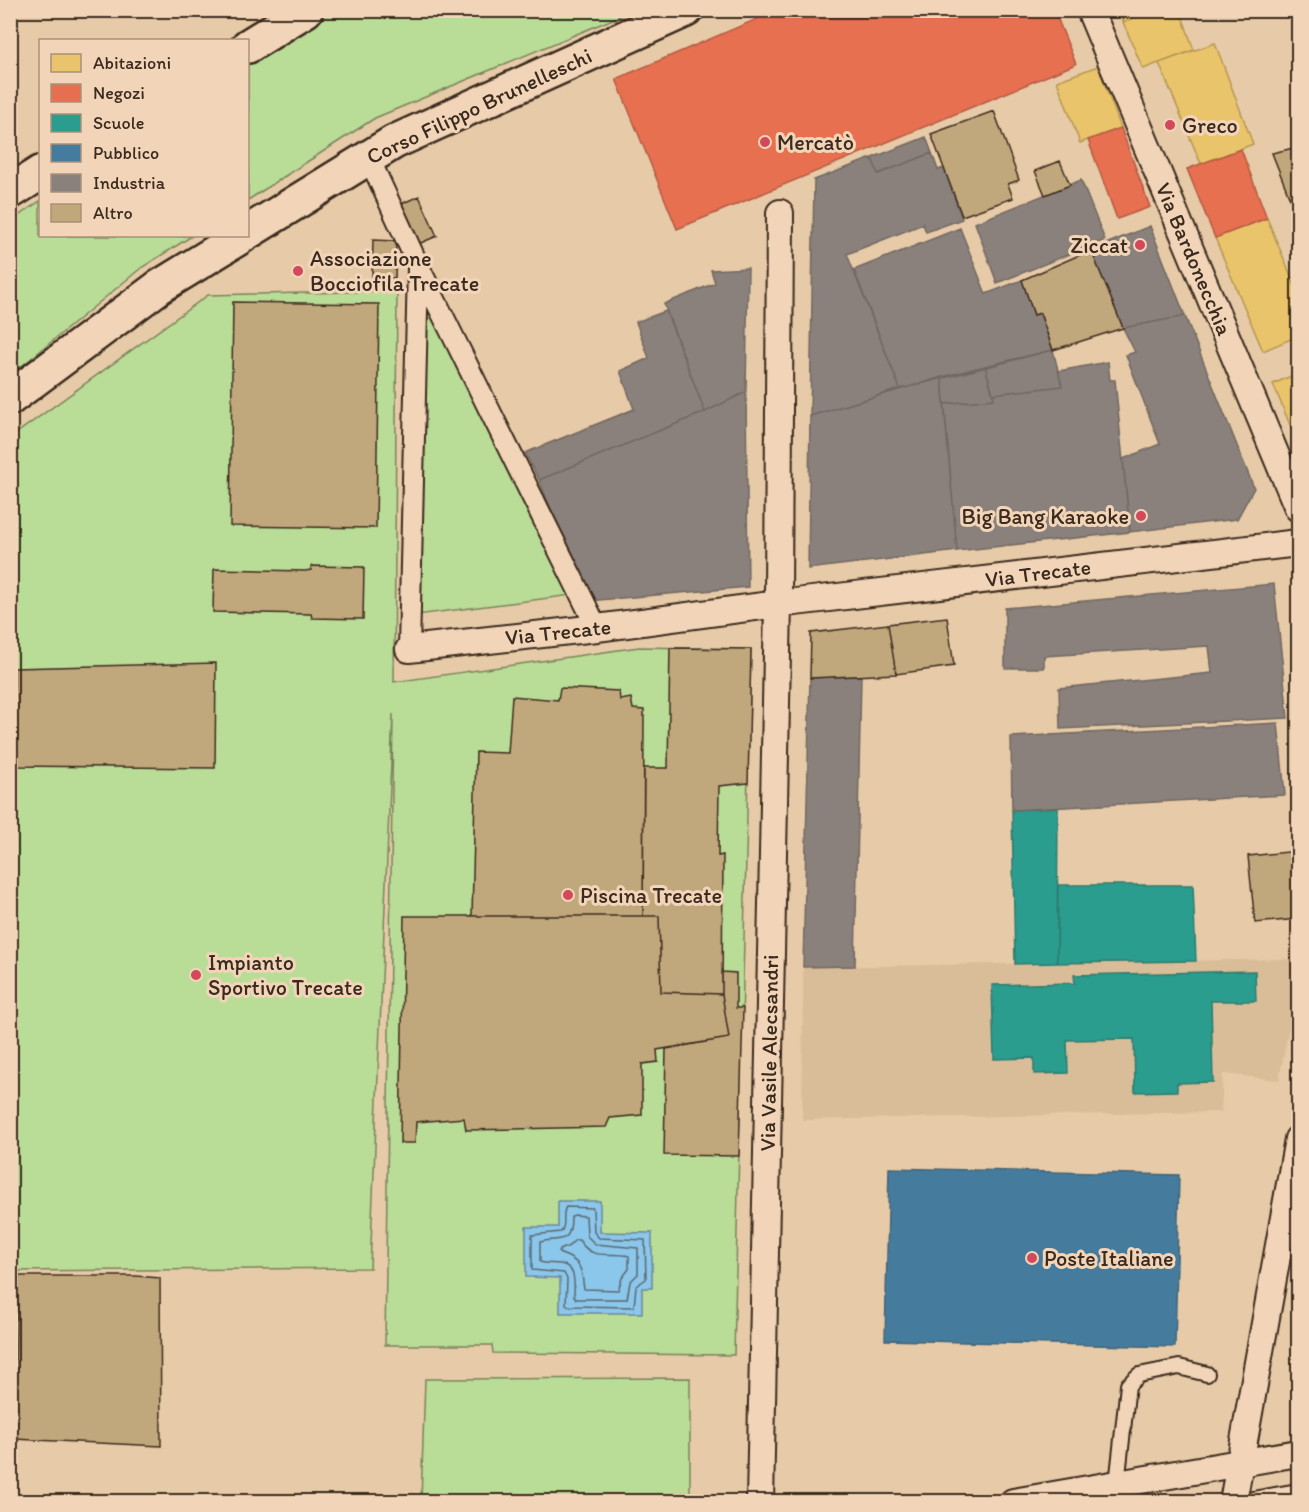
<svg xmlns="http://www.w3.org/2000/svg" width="1309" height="1512" viewBox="0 0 1309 1512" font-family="Itim,sans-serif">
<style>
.built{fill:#d9bd98}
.green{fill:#b9dc97;stroke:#7a835a;stroke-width:1.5}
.water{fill:#8bc6eb;stroke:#6b8899;stroke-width:1.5}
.homes{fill:#e9c46a;stroke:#b59653;stroke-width:1.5}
.shops{fill:#e76f51;stroke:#b35a42;stroke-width:1.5}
.schools{fill:#2a9d8f;stroke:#2f7a6d;stroke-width:1.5}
.public{fill:#457b9d;stroke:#426377;stroke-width:1.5}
.industry{fill:#8a817c;stroke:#726760;stroke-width:1.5}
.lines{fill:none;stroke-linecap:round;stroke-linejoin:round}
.shore{stroke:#5b6870;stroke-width:1.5}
.building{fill:#c1a87b;stroke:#3b2a1e;stroke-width:1.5}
.service-casing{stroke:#3b2a1e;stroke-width:18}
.pedestrian-casing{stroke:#3b2a1e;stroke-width:24}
.minor-casing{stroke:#3b2a1e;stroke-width:30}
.tertiary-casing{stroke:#3b2a1e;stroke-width:38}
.service{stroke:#f2d5b8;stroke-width:14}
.pedestrian{stroke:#f2d5b8;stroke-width:20}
.minor{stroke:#f2d5b8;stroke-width:26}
.tertiary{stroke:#f2d5b8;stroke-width:33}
.poi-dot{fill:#d1495b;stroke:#f2d5b8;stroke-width:2}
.labels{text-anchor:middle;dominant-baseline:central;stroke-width:6;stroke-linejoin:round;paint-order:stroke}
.street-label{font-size:22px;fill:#3b2a1e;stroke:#f2d5b8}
.poi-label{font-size:22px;fill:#3b2a1e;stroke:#f2d5b8;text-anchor:start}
</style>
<rect width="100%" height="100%" fill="#e7cba8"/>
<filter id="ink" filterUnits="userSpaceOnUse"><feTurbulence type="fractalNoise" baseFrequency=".0167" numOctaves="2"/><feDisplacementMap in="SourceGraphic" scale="12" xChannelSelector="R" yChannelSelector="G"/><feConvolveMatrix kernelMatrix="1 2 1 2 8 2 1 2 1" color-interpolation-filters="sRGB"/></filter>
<g filter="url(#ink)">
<!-- built -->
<path class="built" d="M1298,959V982L1279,1080L1223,1074L1221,1112L802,1120L803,967Z"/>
<!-- green -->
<path class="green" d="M327,11H632L375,118L248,200V64Z
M40,201V236H192L141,268L11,375V221Z
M412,267L580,594L409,616Z
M397,291L394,682L639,647L751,649L734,1355L493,1353L492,1345H385L393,714L370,1268L11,1271L10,438L208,295Z
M690,1378V1501H421L425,1379Z"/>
<!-- water -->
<path class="water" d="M558,1201H600V1232L652,1233V1288H642V1313H560V1278L526,1277V1227H558Z"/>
<!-- homes -->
<path class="homes" d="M1119,10H1155L1123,22Z
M1155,10H1180L1194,50L1143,69L1123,22Z
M1215,43L1253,144L1201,164L1159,63Z
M1098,66L1121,128L1080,143L1057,81Z
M1267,218L1298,293V336L1263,351L1215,238Z
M1298,373V444L1273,384Z"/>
<!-- shops -->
<path class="shops" d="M778,10H1054L1076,64L677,229L616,79Z
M1121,128L1150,207L1117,219L1088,140Z
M1241,149L1267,218L1215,238L1187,169Z"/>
<!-- schools -->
<path class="schools" d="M1058,808L1057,963L1015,964L1012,810Z
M1058,885H1193L1196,961L1057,963Z
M1255,971L1256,1001H1211L1213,1082L1177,1083V1091L1135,1092L1134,1039L1067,1040L1068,1073L1034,1074V1058L994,1059L992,985L1075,983L1074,975Z"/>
<!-- public -->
<path class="public" d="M889,1168L1179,1175L1175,1347L885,1340Z"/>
<!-- industry -->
<path class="industry" d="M926,137L932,153L878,174L872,158Z
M932,153L938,170L944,168L962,219L926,232L923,224L847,254L900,389L810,416L814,180L872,158L878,174Z
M1081,180L1105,240L997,283L975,223Z
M1150,226L1185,316L1123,328L1091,250Z
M960,228L986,294L1022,280L1034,315L1040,313L1053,350L900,389L854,270Z
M748,268L746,392L705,412L664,304L715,283L711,270Z
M666,311L705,412L539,480L525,453L634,409L620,371L649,358L636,322Z
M1185,316L1254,488L1237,519L1130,532L1123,459L1160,444L1126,355L1135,352L1123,328Z
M1053,350L1062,386L993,394L985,366Z
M1108,362L1110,380H1115L1130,532L957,551L944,404L994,399L993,394L1062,386L1058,371Z
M985,366L994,399L944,404L942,377Z
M942,377L957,551L808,569L810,416Z
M746,392L748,587L588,601L539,480L705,412Z
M1274,584L1288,718L1060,729L1059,688L1212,673L1209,646L1044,656V668H1005V608Z
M861,676L855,966L803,967L810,678Z
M1278,723L1285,795L1012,810L1011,737Z"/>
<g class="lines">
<!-- shore -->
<path class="shore" d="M566,1207L593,1208L594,1232L599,1238L645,1240L646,1279L636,1286L634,1307L569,1306L566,1304L567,1279L564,1273L532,1270V1235L561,1232C567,1224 561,1214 566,1207Z
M574,1215L586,1216L587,1236L595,1244L638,1248V1274L630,1282L627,1299H576L574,1296C574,1284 577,1266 560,1264C553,1263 546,1264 540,1262V1242C560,1237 571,1246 571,1217Z
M575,1240H579C593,1262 608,1251 629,1256V1269L622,1278L618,1290L584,1289C582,1277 583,1266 572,1259C567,1256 563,1255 559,1253L560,1250L569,1246Z"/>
</g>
<!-- building -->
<path class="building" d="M994,111L1019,180L1008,184L1013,198L962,216L931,134Z
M1298,147V219L1272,153Z
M1060,161L1070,185L1045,195L1035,171Z
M419,196L437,236L416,245L399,205Z
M373,240L396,241L395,278L372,277Z
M1091,250L1123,328L1053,350L1040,313L1034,315L1022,280Z
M233,302L379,304L376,528L230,526Z
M311,566L364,567L363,619L312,618L311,614L213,612L214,569L305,571L311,570Z
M947,617L954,666L896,674L888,624Z
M888,624L896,674L810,678L811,633Z
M670,648L751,649L748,783L719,786L718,856L723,855L722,994L661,992L659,916H643L644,768H668Z
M216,663L215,768L14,766V668Z
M560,688L619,691L620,700L631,698L633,709L644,710L643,916H472L476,752L508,753L512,696L558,700Z
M1298,851V919L1255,923L1248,856Z
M404,916H659L661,992L722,994L729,1038L657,1050L658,1062L642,1064V1115L610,1118L606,1127L466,1130L464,1118L416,1122L415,1143H400Z
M722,972L736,973V1008H743L739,1156L664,1155L666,1049L729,1038L722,994Z
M10,1271H12L10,1398Z
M17,1276H136L160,1278L161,1446L14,1439Z"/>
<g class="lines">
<!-- service casing -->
<g class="service-casing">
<path id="service" d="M1117,1484L1128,1385L1139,1375L1179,1367L1207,1374"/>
</g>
<!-- pedestrian casing -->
<g class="pedestrian-casing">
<path id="pedestrian" d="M368,156L418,265L597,628
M409,649L418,268
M1253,1502L1298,1494"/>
</g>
<!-- minor casing -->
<g class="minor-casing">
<path id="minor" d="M1090,10L1298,508
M409,649L597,628L778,604L1298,543
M760,1502L778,604L780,213
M1013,1502L1298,1453
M1233,1502L1298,1139"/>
</g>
<!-- tertiary casing -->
<g class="tertiary-casing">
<path id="tertiary" d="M248,46L306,10
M10,192L40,173
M248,232L394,142L686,10
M10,398L159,287L242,236"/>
</g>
<!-- service -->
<use href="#service" class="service"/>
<!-- pedestrian -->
<use href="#pedestrian" class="pedestrian"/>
<!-- minor -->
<use href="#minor" class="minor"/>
<!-- tertiary -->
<use href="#tertiary" class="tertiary"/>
</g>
</g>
<!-- markers -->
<g class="poi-dot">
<circle cx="1170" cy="125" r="6"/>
<circle cx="765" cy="142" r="6"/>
<circle cx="1140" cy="245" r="6"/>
<circle cx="298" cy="271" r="6"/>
<circle cx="1141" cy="516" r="6"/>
<circle cx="568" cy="895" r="6"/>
<circle cx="196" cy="975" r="6"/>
<circle cx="1032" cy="1258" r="6"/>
</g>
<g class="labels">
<!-- street labels -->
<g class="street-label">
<text transform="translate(479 106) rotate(-25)">Corso Filippo Brunelleschi</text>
<text transform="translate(1194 259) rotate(67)">Via Bardonecchia</text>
<text transform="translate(1038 573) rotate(-7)">Via Trecate</text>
<text transform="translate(558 632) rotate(-6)">Via Trecate</text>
<text transform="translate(769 1053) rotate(-89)">Via Vasile Alecsandri</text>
</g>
<!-- poi labels -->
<g class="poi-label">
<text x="1182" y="125">Greco</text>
<text x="777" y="142">Mercatò</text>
<text x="1128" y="245" text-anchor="end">Ziccat</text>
<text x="310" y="258">Associazione<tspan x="310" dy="25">Bocciofila Trecate</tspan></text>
<text x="1129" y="516" text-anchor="end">Big Bang Karaoke</text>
<text x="580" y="895">Piscina Trecate</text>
<text x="208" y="962">Impianto<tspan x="208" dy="25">Sportivo Trecate</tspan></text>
<text x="1044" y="1258">Poste Italiane</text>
</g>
</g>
<!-- margin -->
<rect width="1309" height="1512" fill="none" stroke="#f2d5b8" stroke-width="36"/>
<rect x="18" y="18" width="1273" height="1476" fill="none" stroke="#3b2a1e" stroke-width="2" filter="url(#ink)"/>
<!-- legend -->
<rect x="39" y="39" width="210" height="198" fill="#f2d5b8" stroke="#a9917a" stroke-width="1.5"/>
<rect x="51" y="54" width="30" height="18" fill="#e9c46a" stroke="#a9917a" stroke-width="1.5"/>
<text x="93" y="69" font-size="18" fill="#3b2a1e">Abitazioni</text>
<rect x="51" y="84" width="30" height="18" fill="#e76f51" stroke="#a9917a" stroke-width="1.5"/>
<text x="93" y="99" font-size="18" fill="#3b2a1e">Negozi</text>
<rect x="51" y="114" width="30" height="18" fill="#2a9d8f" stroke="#a9917a" stroke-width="1.5"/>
<text x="93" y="129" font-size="18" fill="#3b2a1e">Scuole</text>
<rect x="51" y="144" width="30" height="18" fill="#457b9d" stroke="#a9917a" stroke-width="1.5"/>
<text x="93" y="159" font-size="18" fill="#3b2a1e">Pubblico</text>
<rect x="51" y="174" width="30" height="18" fill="#8a817c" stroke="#a9917a" stroke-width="1.5"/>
<text x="93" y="189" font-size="18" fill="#3b2a1e">Industria</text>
<rect x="51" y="204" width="30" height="18" fill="#c1a87b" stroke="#a9917a" stroke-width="1.5"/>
<text x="93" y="219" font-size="18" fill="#3b2a1e">Altro</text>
</svg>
